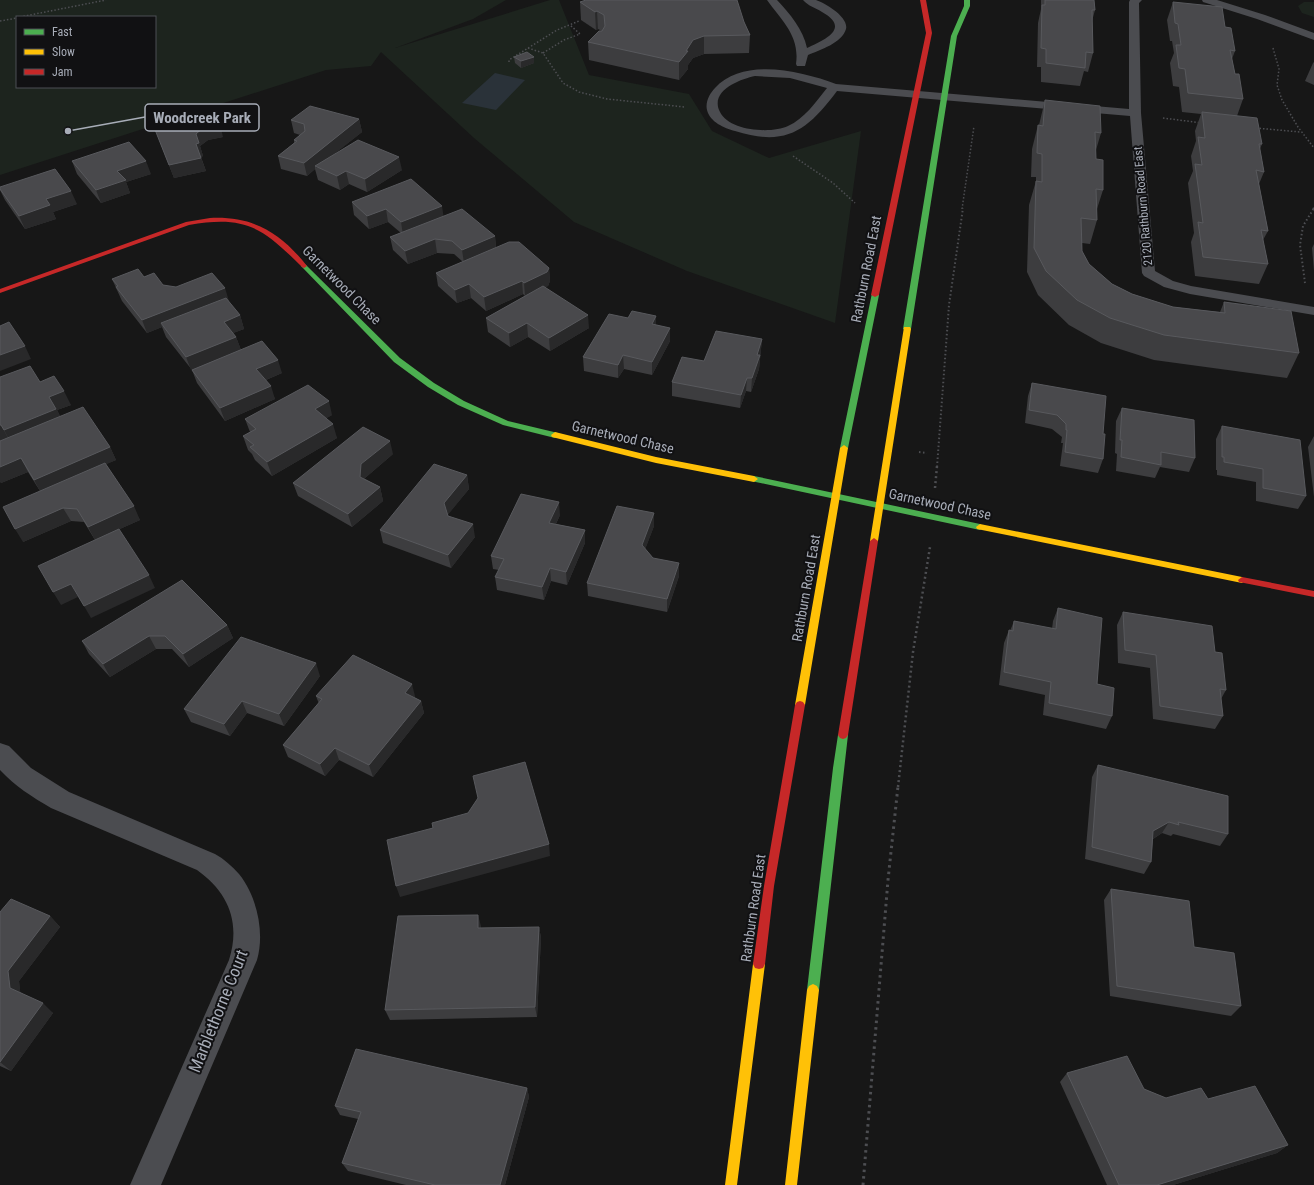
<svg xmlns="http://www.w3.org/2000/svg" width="1314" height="1185" viewBox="0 0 1314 1185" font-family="'Roboto Condensed',sans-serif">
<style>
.green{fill:#1d241e;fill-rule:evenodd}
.water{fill:#2a3239}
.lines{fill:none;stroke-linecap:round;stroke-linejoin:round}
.path-far3{stroke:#4d4e52;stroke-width:1.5;stroke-dasharray:1.5 2;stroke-linecap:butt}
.path-far2{stroke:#4d4e52;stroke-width:2;stroke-dasharray:1.5 2.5;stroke-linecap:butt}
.path-far1{stroke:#4d4e52;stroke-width:2.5;stroke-dasharray:2 3;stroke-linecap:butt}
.path{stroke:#4d4e52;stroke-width:3;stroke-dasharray:2.5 4;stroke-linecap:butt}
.lane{fill:#4b4c50;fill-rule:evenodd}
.street{fill:#4b4c50;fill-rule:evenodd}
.fast{fill:#4caf50;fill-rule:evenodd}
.slow{fill:#ffc107;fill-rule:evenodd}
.jam{fill:#c62828;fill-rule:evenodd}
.wall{fill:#3d3d3f}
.shaded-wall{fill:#29292a}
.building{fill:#49494c;stroke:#58595d}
.labels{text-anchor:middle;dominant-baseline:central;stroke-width:4;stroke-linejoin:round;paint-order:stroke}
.far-street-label{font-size:12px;fill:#a8adb8;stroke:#111113}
.street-label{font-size:14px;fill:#a8adb8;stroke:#111113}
.near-street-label{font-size:17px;fill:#a8adb8;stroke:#111113}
.leader{fill:none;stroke:#a8adb8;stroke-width:1.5}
.callout-dot{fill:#a8adb8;stroke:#111113;stroke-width:1.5}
.callout{fill:#111113;stroke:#a8adb8;stroke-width:1.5}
.callout-label{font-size:15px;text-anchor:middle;font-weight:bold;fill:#a8adb8}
</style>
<rect width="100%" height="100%" fill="#171717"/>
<!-- green -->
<path class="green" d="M0,0H506L473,19L395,48L550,0H559L589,75L689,94L712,131L769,158L861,131L835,323L687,271L574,222L474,138L381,52L371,66L326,70L0,175ZM17,17H155V87H17Z
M1304,2H1314V17L1302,13L1298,6Z"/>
<!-- water -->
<path class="water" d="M495,73L525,80L496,110L462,103Z"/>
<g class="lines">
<!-- path-far3 -->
<path class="path-far3" d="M20,17L106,0
M0,21L17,18
M528,48L543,53L563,83L579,92L607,99L685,107
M1273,48L1279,69L1277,85L1282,100L1298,127L1314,148
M543,53L564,40L580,34L570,25
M509,62V60L557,30L579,21
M1163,118L1202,123
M1256,128L1300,132
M793,156L833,183L855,203
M962,209L974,126
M1313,209L1314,207"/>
<!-- path-far2 -->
<path class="path-far2" d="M1305,283L1300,245L1303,226L1314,208
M919,452L927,453
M937,467L949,305L963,208"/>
<!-- path-far1 -->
<path class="path-far1" d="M935,488L937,466
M898,787L913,652L930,547"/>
<!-- path -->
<path class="path" d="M863,1185L888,880L898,786"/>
<!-- lane -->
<path class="lane" d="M767,0H777C790,14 803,29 807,48C825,40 851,28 822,12C816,8 808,6 803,0C807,0 812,0 816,0C825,3 849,17 846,29C842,43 820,50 808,55L805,66H797L796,64C800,36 782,21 767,0Z
M1130,0H1142L1139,3L1141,113L1155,271L1173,281L1191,286L1314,307V315L1190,294L1164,287L1144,276L1142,273L1130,116L837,91C807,131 786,147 735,131C724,128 710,122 707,110C705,102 710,93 715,88C743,57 801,71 836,84L1129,109V2ZM755,76L790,78L827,88C816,102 804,119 788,126C771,134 729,131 720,112C709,91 740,79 755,76Z
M1202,0H1217L1265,15L1314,33V40L1257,19L1203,2Z"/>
<!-- street -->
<path class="street" d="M0,743L9,746L31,768L69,792L215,854C224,859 232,866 239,874C257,896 265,933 257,960L161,1185H130L229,960C241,922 228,892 197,870L51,808C32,797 15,786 0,770Z"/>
<!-- fast -->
<path class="fast" d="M964,0H970V6L957,36L911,329L907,331L903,329L951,36L964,6Z
M304,264L306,265L400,358L434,383L464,401L508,421L558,433L559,435L558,437L555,438L503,425L458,405L428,387L394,362L302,267L301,266Z
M872,293H878L879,295L848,448L844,451L840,448Z
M754,476L980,524L984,527L980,530L751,481L750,479Z
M843,731L846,732L848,735L819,990L817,994L813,996L809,994L807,990L833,768L838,735L840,732Z"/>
<!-- slow -->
<path class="slow" d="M904,327H910L911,329L878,541L874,544L870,541Z
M555,432L656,457L754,476L758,479L754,482L656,463L552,437L551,435Z
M844,445L848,448L805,705L803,708L800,709L797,708L795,705L840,448Z
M980,524L1242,577L1246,580L1242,583L977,529L976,527Z
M759,959L763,960L765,964L737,1185H725L753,964L755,960Z
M813,984L817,986L819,990L797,1185H785L807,990L809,986Z"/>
<!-- jam -->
<path class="jam" d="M920,0H926L932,33L879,295L875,297L871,295L926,33Z
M210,218C254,216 281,233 307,266L304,268L302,267C263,228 246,215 189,225L0,293V289L186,222Z
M874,538L878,541L848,735L846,738L843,739L840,738L838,735L870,541Z
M1242,577L1314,591V597L1239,582L1238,580Z
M800,701L803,702L805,705L774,886L765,964L763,968L759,969L755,968L753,964L764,886L795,705L797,702Z"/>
</g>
<!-- wall -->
<path class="wall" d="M1041,0H1094L1095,10L1092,21L1093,53L1088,72L1084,71L1080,86L1041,82V67H1037L1038,23L1041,9Z
M580,2L744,22L750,35L749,53L704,54L693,58L688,65V69L679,80L589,60L588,42L602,31L598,29L596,30L581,20Z
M1173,2L1225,27L1235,51L1232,59L1235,74L1243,99L1237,116L1262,144L1260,149L1264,172L1259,184L1268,231L1263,240L1268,264L1259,284L1195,276L1191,242L1194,233L1188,183L1193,171L1191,156L1196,141L1195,131L1201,114L1182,112L1179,87L1173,86L1170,63L1174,53L1172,41H1170L1167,20Z
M514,57L534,63L521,68L515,63Z
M1314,62V85L1305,81L1313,63Z
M1045,100L1101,133L1096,150V159L1103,190L1097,209V220L1090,244L1082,243V251L1089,264L1112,284L1132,294L1173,307L1220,312L1224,302L1299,353L1287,378L1154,360L1101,343L1069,325L1038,295L1027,272L1029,205L1036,181V177H1031L1032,149L1038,125H1039Z
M359,119L362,132L330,157L402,170L367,192L349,184L340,190L318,180L315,169L307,176L281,169L278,156L294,143V140L300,135L294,133L291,120Z
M152,122L223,137L208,140L200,146L203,156L201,157L206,171L174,178Z
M72,161L151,174L126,182L130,193L101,203L77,174Z
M0,187L77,204L53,212L56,219L25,229L5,200L0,190Z
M352,202L443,216L495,236L496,248L549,268L550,281L548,286L545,287L589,328L550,351L528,337L510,347L488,332L486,318L525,296L523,294L486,311L471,298L457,303L438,286L436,273L463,262L454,254L437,253L408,264L393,250L390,237L401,233L388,222L369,229L354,215Z
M1314,244V271L1312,248Z
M144,277L163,285L229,301H228L240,315L244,329L233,333L236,337L241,350L282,373L266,380L275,399L225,421L197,383L192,370L166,337L162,327L147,333L122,301L112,279Z
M656,316V325L670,328V341L652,375L624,369L618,378L584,371L583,357L628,318Z
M762,339L759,369L751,392L746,391L740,408L672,396V382L704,361Z
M0,377L40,382L71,405L57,410L60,416L110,447L116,460L106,464L140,520L95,540L84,522L71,521L23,542L40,491L28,472L1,483L0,481Z
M1032,383L1103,434V459L1098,473L1060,466L1063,443H1061L1062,437L1052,429L1025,423L1028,396Z
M1122,408L1195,458L1189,472L1160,467L1155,478L1116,471L1117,454L1115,453L1116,421Z
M332,415L326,418L337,438L272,476L255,460L252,454L248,450L243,436L250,432L245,419Z
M1222,426L1306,496L1298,509L1256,501V482L1217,475V470H1216V439Z
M1314,436V497L1308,447Z
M393,454L365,478V479L380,487L383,501L352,527L298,496L293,483Z
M467,475L469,489L448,514V516L475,537L451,568L383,543L380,530Z
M654,513V526L645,549L653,558L679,576L667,612L588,596L587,583Z
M560,515L556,524L585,530V543L567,585L551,581L544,600L497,590L495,577L499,570L493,569L491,556Z
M1058,608L1097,684L1112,716L1106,729L1043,715L1045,695L999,685L1004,643L1009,630L1010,631L1014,621L1052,629L1053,621Z
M1123,612L1215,652L1226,690L1221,699L1223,716L1215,729L1153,719L1150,668L1118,663L1117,625Z
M227,625L233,638L189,667L172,649H156L110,677L89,654L82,641Z
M320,676L284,726L247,713L230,736L191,722L184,709Z
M316,696H415L414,697L421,701L424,713L373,777L339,760L325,776L288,757L283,745L319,704Z
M1098,765L1228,834L1220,846L1173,834L1171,836L1162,833L1153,839L1151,862L1144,874L1085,859L1092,777Z
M1111,889L1194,947L1241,1006L1231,1016L1110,996L1104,900Z
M0,912L50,916L60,927L19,981L20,992L53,1013L11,1071L0,1066Z
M481,926V928L539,927L541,938L537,1017L390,1020L385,1010Z
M1067,1073L1144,1089L1166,1098L1208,1099L1288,1145L1277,1153L1173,1185H1107L1060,1082Z
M527,1088L529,1097L505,1185H406L348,1171L342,1163L358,1119L340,1115L335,1106Z"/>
<!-- shaded-wall -->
<path class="shaded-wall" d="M597,11L598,29L596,30L595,12Z
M704,36V54L693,58L688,65V69L679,80V62L693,40Z
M534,57V63L521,68V61Z
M359,119L362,132L317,168L315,166V169L307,176L304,163Z
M220,124L223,137L208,140L200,146L203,156L200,157L196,144V134L204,127Z
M399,157L402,170L367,192L365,179Z
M201,158L206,171L174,178L169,165Z
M146,161L151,174L126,182L130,193L101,203L96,190L117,171Z
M346,171L349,184L340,190L337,176Z
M71,191L77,204L53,212L56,219L25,229L19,216L46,199Z
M442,206L444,219L403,235L401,222Z
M386,209L388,222L369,229L367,216Z
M495,236L496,250L464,263L462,250Z
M435,239L437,253L408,264L405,251Z
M549,268L550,281L548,286L525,296L524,283Z
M522,281L523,294L486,311L484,297Z
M469,284L471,298L457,303L455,290Z
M225,288L229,301L163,327L161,323L162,327L147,333L142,320Z
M240,315L244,329L228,335L224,322Z
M588,315L589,328L550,351L549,338Z
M656,316V330L652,324Z
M527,323L528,337L510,347L509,333Z
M670,328V341L652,375V362Z
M236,337L241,350L191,370L186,357Z
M762,339L759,369L751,392L752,378L757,355Z
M25,346L31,359L0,371V355Z
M623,355L624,369L618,378V365Z
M278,360L282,373L261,382L256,369Z
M747,378L746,391L740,408L741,395Z
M271,386L275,399L225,421L220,408Z
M64,391L71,405L57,410L63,422L11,443L4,430L49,397Z
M329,401L332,415L319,423L315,409Z
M333,424L337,438L272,476L267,462Z
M0,425H1L8,438L0,441Z
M390,441L393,454L365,478L363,490L360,477L361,464Z
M110,447L116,460L41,493L34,480Z
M21,458L28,472L1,483L0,481V467Z
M467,475L469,489L447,516L444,503Z
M380,487L383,501L352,527L348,514Z
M559,502L560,515L550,536L549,523Z
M134,506L140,520L95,540L88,527Z
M63,508L71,521L23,542L15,529Z
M654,513V526L642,558V545Z
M473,524L475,537L451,568L448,555Z
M585,530V543L567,585L566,572Z
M679,563V576L667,612V599Z
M550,568L551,581L544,600L542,587Z
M149,575L155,588L91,618L84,606Z
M71,584L78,597L61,605L53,592Z
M227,625L233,638L189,667L183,654Z
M149,636L156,649L110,677L103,664Z
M316,663L320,676L284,726L279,714Z
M412,684L415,696L408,705L405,693Z
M242,701L247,713L230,736L224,724Z
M421,701L424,713L373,777L369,765Z
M335,748L339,760L325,776L320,764Z
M1169,822L1162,833L1146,843L1153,831Z
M549,844L550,856L400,897L396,886Z
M478,915L481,926L480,939L478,928Z
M50,916L60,927L19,981L21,998L10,988L8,971Z
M539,927L541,938L537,1017L535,1007Z
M43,1003L53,1013L11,1071L0,1062Z
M527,1088L529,1097L505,1185H500Z
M1288,1145L1277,1153L1173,1185H1157Z"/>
<!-- building -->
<path class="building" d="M586,0H737L744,22L750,35L704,36L693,40L686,51H688L679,62L588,42L599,31H602L605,26L604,15L597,11L595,12L580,2Z
M1045,0H1094L1095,10H1092L1093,53L1086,52L1085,68L1046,63V49L1041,48L1042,5H1045Z
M1173,2L1222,7L1225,27L1231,28L1235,51L1230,50L1235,74H1239L1243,99L1188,93L1185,69L1179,68L1176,45H1181L1178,24L1175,23Z
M527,52L534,57L521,61L514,57Z
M1045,100L1100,106L1101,133L1095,132L1096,159L1103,160V190L1096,189L1097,220L1081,218L1082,251L1089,264L1112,284L1132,294L1173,307L1225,313L1224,302L1291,311L1299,353L1164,335L1110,318L1077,300L1046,271L1034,248L1036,181L1042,182V154L1037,153L1038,125L1043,126Z
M310,106L359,119L304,163L278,156L297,141L294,140L305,131L304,124L291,120Z
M213,109L220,124L204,127L196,134L199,143L196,144L201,158L169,165L152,122Z
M1202,112L1257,118L1262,144H1259L1264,172L1256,170L1268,231L1261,230L1268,264L1203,257L1198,222L1203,223L1195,164L1202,165L1198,137L1205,138Z
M358,140L399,157L365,179L346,171L337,176L315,166Z
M129,142L146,161L117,171L126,180L96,190L72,161Z
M55,169L71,191L46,199L50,205L19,216L0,189V187Z
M411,179L442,206L401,222L386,209L367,216L352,202Z
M462,209L495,236L462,250L452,241L435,239L405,251L390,237Z
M509,242H519L549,268L547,272L524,283L522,281L484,297L469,284L455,290L436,273Z
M138,269L144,277L154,273L163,285L176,287L212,273L225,288L142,320L116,287L118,286L112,279Z
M543,286L588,315L549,338L527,323L509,333L486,318Z
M226,298L240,315L224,322L236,337L186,357L161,323Z
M632,311L656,316L652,324L670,328L652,362L623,355L618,365L583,357L609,314L628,318Z
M9,322L25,346L0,355V326Z
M716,331L762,339L757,355H760L752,378H747L741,395L672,382L682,357L704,361Z
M262,341L278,360L256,369L271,386L220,408L192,370Z
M30,366L40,382L54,376L64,391L49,397L56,409L4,430L1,425H0V377Z
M1032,383L1106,396L1103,434H1105L1103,459L1065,452L1067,430H1066V424L1057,415L1029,410Z
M308,385L329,401L315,409L333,424L267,462L250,447L254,445L243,436L256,429L245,419Z
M83,407L110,447L34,480L21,458L0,467V441Z
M1122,408L1194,420L1195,458L1161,452V465L1121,457L1122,440H1120Z
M1222,426L1300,440L1306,496L1263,488V469L1224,462V457H1222Z
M363,427L390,441L361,464L360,477L380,487L348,514L293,483Z
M105,463L134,506L88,527L77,509L63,508L15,529L3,507Z
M434,464L467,475L444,503L448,516L473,524L448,555L380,530Z
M521,494L559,502L549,523L585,530L566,572L550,568L542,587L495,577L504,559L491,556Z
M617,506L654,513L642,545L653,558L679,563L667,599L587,583Z
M119,529L149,575L84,606L71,584L53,592L38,566Z
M182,580L227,625L183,654L165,636H149L103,664L82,641Z
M1058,608L1102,618L1097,684L1114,688L1112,716L1049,703L1051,682L1004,672L1009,630L1013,631L1014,621L1056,629Z
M1123,612L1212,626L1215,652L1222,653L1226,690L1220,689L1223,716L1160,706L1156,655L1125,650Z
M241,637L316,663L279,714L242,701L224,724L184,709Z
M353,655L412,684L405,693L421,701L369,765L335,748L320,764L283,745L322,699L316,696Z
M525,762L549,844L396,886L387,840L433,828L432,823L468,813L478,798L473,776Z
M1098,765L1228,796V834L1178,822L1179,825L1169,822L1153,831L1151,862L1092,847Z
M1111,889L1189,901L1194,947L1234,953L1241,1006L1117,986Z
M11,899L50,916L8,971L10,988L43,1003L0,1062V912Z
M478,915V928L539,927L535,1007L385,1010L398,916Z
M356,1049L527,1088L500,1185H435L342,1163L361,1112L335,1106Z
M1127,1056L1144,1089L1166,1098L1201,1088L1208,1099L1255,1086L1288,1145L1157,1185H1119L1067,1073Z"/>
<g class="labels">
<!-- far-street labels -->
<g class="far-street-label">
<text transform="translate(1143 206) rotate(-95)">2120 Rathburn Road East</text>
</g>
<!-- street labels -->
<g class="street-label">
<text transform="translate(866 269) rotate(-79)">Rathburn Road East</text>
<text transform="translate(342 285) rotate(45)">Garnetwood Chase</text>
<text transform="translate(623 437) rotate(13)">Garnetwood Chase</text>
<text transform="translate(940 504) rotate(12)">Garnetwood Chase</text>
<text transform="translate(806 588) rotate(-80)">Rathburn Road East</text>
<text transform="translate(753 908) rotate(-82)">Rathburn Road East</text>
</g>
<!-- near-street labels -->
<g class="near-street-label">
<text transform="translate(218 1011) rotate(-68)">Marblethorne Court</text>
</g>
</g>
<!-- callouts -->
<path class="leader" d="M68 131L145 117"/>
<circle class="callout-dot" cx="68" cy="131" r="4"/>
<rect class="callout" x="145" y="104" width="114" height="27" rx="4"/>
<g class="callout-label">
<text x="202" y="123">Woodcreek Park</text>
</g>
<!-- legend -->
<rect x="16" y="16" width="140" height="72" fill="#111113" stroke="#4d4f55"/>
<rect x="24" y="29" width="20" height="6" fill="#4caf50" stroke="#4d4f55"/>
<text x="52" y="36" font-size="12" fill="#a8adb8">Fast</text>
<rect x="24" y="49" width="20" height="6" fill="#ffc107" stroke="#4d4f55"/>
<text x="52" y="56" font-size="12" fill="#a8adb8">Slow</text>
<rect x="24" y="69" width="20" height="6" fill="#c62828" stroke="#4d4f55"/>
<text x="52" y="76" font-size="12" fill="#a8adb8">Jam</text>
</svg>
